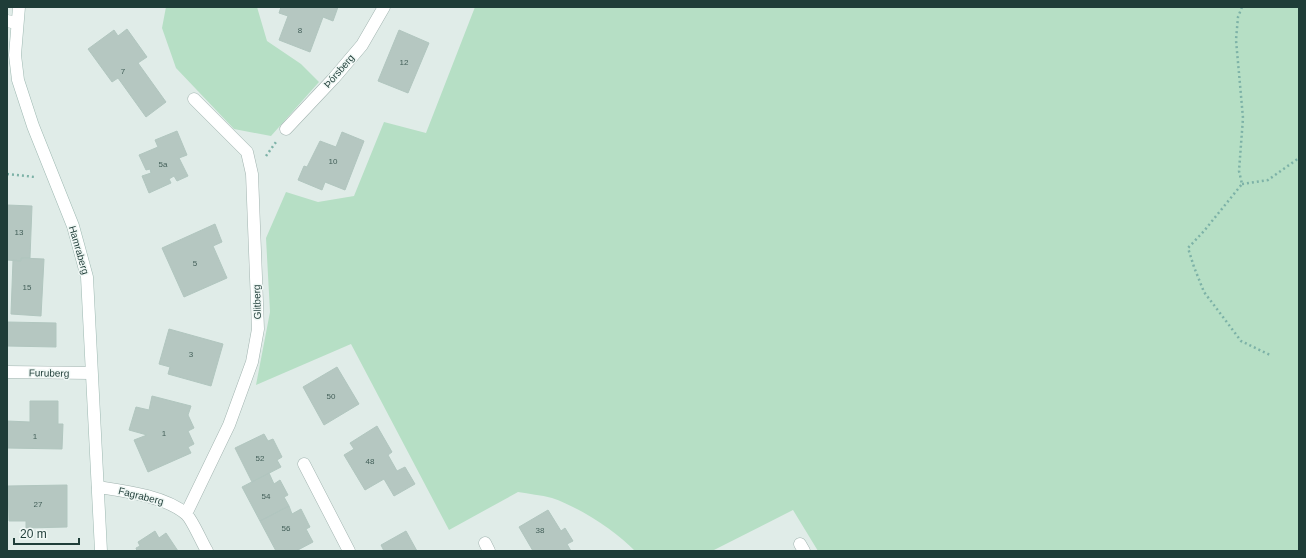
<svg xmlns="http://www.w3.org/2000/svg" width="1306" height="558" viewBox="0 0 1306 558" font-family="Helvetica,sans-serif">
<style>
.green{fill:#b6dfc5}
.building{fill:#b5c7c1;stroke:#b1c6bf}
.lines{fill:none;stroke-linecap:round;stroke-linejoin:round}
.street-casing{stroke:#a2b4b0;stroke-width:13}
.secondary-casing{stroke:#9db8b1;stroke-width:13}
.path{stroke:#7db2a7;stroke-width:2.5;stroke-dasharray:2 3;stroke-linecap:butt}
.street{stroke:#fff;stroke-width:12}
.secondary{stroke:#fff;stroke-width:12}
.labels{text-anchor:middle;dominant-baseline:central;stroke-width:3;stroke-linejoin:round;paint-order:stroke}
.number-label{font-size:8px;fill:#44605a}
.street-label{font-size:10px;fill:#1f3d38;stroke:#f0f8f5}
</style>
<rect width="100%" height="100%" fill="#e0ece8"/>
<!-- green -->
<path class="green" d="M166,7H257L267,41L301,64L319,82L271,136L234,129L176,68L162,28Z
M475,7H1299V551H818L793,510L712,551H635C616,531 579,507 552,498C541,495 529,494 518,492L449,530L351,344L256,385L270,312L266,238L286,192L318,202L354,196L384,122L426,133Z"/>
<!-- building -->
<path class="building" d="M281,7H338L333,21L323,17L310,52L279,40L288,16L279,13Z
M127,29L147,57L138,63L166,102L146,117L118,78L112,82L88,49L114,30L118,36Z
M399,30L429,43L408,93L378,81Z
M177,131L187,155L179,158L188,176L177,181L174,176L169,179L171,183L149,193L142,176L151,173L150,169L146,170L139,155L158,147L155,140Z
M342,132L364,141L345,190L325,182L322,190L298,180L304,166L307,167L320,141L336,147Z
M7,205L32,206L30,258H21V261L7,260Z
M215,224L222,242L213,246L227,278L184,297L162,248Z
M21,258L44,259L41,316L11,314L13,260L21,261Z
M7,322L56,323V347L7,346Z
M169,329L223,344L211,386L168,374L170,367L159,364Z
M337,367L359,404L324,425L303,387Z
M152,396L191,406L188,415L194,428L188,431L194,444L188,447L191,453L148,472L134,440L147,435L129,430L136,407L149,410Z
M30,401H58V424H63L62,449L7,448V421L30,422Z
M377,426L392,452L388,455L397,471L405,467L415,484L394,496L384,479L365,490L344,455L354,449L350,443Z
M264,434L268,441L273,439L282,457L277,460L281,467L252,482L235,448Z
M269,473L274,484L280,480L288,495L284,497L289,506L260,521L242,487Z
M67,485V527L26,528V521H9L8,486Z
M289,506L292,514L301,509L310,527L306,529L313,542L296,551H276L260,521Z
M548,510L561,531L565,528L573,541L567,544L571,551H533L519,527Z
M155,531L159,538L166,533L178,551H137L136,548L140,546L138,542Z
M406,531L417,551H384L381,545Z"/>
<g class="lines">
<!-- street casing -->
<g class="street-casing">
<path id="street" d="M7,21L17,23
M286,129L334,78L362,45L384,7
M7,372L91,373
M304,464L349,551
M98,487C124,491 165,496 186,514C192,519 202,543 207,551
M186,514L229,425L252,362L258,329L252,174L247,152L194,99
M485,543L489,551
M800,544L804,551"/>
</g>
<!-- secondary casing -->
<g class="secondary-casing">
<path id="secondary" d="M19,7L15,55L18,80L33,126L73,226L87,277L101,551"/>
</g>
<!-- path -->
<path class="path" d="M1242,7L1238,17L1236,40L1243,118L1239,171L1242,184L1204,231L1188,248L1194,267L1204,292L1226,321L1241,341L1270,355
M266,156L276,142
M7,174L35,177
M1242,184L1268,180L1299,158"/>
<!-- street -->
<use href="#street" class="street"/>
<!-- secondary -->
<use href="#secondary" class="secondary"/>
</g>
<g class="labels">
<!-- number labels -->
<g class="number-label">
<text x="300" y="30">8</text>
<text x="404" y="62">12</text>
<text x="123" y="71">7</text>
<text x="333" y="161">10</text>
<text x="163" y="164">5a</text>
<text x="19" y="232">13</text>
<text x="195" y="263">5</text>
<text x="27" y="287">15</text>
<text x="191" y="354">3</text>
<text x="331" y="396">50</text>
<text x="164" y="433">1</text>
<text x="35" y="436">1</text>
<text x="260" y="458">52</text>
<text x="370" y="461">48</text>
<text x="266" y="496">54</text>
<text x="38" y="504">27</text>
<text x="286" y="528">56</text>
<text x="540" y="530">38</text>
</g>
<!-- street labels -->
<g class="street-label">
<text transform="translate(339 71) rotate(-49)">Þórsberg</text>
<text transform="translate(79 250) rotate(74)">Hamraberg</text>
<text transform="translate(257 302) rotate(-92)">Glitberg</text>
<text transform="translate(49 373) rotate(1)">Furuberg</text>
<text transform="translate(141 496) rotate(14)">Fagraberg</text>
</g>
</g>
<!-- border -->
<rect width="1306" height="558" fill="none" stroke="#1f3d38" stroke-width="16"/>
<!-- scale -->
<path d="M14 538v6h65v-6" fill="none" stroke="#1f3d38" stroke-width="2"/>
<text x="20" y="538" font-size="12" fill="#1f3d38" stroke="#f0f8f5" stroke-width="3" paint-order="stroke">20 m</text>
</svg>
